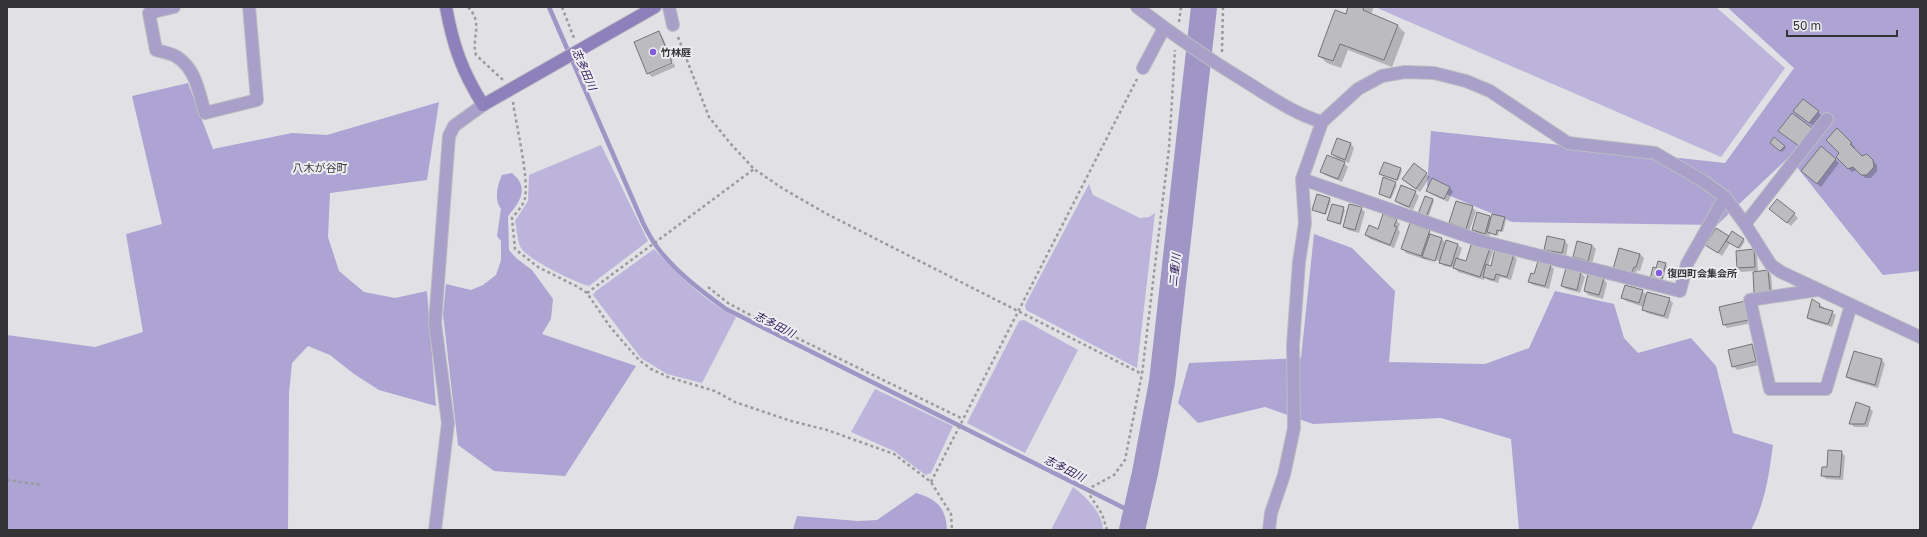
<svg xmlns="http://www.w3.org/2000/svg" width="1927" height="537" viewBox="0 0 1927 537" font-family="'Golos Text','Noto Sans JP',sans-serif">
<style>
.green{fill:#bcb4db}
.forest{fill:#ada4d4}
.shadow{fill:#0003}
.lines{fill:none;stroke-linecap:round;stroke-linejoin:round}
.stream{stroke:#9f96c5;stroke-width:4.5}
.river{stroke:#9f96c5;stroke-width:26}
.building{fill:#bcbbc0;stroke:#747378}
.street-casing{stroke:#bdbdc2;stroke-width:14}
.secondary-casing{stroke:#bdbdc2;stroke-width:14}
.path{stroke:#9b9b9f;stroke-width:2.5;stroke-dasharray:3 3;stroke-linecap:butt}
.street{stroke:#a8a0c9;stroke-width:12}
.secondary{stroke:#8d80bb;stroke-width:12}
.poi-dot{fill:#815dd7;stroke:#eeedf2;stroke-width:1.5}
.labels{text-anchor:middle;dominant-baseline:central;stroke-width:4;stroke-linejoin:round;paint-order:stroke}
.poi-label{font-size:10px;font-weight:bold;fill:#333234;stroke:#eeedf2;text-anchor:start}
.water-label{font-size:11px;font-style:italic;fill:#36245f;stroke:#eeedf2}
.neighbourhood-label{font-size:11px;fill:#3c3c40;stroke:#eeedf2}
</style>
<rect width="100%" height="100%" fill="#e0e0e5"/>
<!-- green -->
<path class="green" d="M1375,7H1716L1785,68L1721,157Z
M601,145L648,241L589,286C576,283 527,259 521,248C517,241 517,229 515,221L528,201L529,175Z
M1089,184L1093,195L1140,218L1149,217L1155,213L1137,368L1026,310L1025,305Z
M654,249C679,275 704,301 736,317L702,383L667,374L641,358L593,295L596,291Z
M1024,320L1078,350L1025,453L967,423L1019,321Z
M875,389L953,426L931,473L926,475L924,474L894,451L851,432Z
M1073,487C1086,497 1103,513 1103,530H1051Z"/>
<!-- forest -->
<path class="forest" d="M1727,7H1920V271L1883,275L1789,157L1717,225L1512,222L1427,186L1431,131L1725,163L1794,68Z
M188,83L213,149L292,133L327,135L439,102L427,180L330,193L328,237L339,271L364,292L395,298L427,291L436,406L379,390L354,374L330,355L308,346L292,363L289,393L288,530H7V335L95,347L143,332L126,234L162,224L132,96Z
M512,173C530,188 520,202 508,216L509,250L516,258L532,270L553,299L551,319L542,334L636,366L565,476L494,471L458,445L443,314L446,284L471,290L483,285L496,275L501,260V241L497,236L501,209C494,199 497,186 502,175Z
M1314,234L1352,248L1395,291L1389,362L1485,364L1529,348L1555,291L1614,304L1624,338L1638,353L1691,338L1716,366L1733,433L1773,445C1769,475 1765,503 1751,530H1519L1511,439L1441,418L1313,424L1265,407L1198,423L1178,403L1189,363L1301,358Z
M916,493C937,499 946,508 947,530H793L797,516L858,521L877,520Z"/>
<!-- shadow -->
<path class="shadow" d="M1349,7H1374L1371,14L1398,26L1405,33L1392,67L1348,50L1341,68L1327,63L1319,56Z
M659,32L662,36L673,61L648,74L635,43Z
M674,63L675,67L652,77L649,74Z
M1818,112L1822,116L1813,126L1798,114Z
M1837,130L1855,147L1853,149L1862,158L1867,155L1877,165V171L1871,178H1865L1857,170L1852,172L1837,157L1840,153Z
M1351,144L1354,148L1349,163L1336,158L1332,154Z
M1772,144L1784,146L1786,148L1782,152Z
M1821,148L1839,163L1821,187L1802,171Z
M1344,163L1348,167L1342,182L1325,175L1321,172Z
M1400,169L1402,171L1398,181L1380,174Z
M1426,174L1430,177L1420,192L1407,183Z
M1384,178L1397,185L1391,199L1380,194Z
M1432,180L1450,188L1453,191L1448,202L1431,194L1427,191Z
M1415,192L1419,196L1413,210L1399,204L1396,201Z
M1329,199L1331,201L1326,215L1313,210Z
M1433,200L1434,201L1428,218L1419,214Z
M1332,205L1345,210L1341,225L1328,220Z
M1472,207L1476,211L1469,232L1454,227L1450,223Z
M1361,208L1365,212L1359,233L1348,230L1344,226Z
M1774,212L1794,214L1798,218L1791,226Z
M1493,215L1506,220L1503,232L1499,231L1498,236L1490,233L1489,237L1477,234L1473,230L1490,217L1492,219Z
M1396,220L1400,224L1398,229L1400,232L1394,248L1370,239L1366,235Z
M1429,231L1432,236L1442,239L1446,244L1447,241L1458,245L1462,248L1458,260L1466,263L1489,248L1493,252L1488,266L1492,267L1513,255L1517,259L1511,280L1500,277L1498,283L1488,280L1485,277L1484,280L1458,272L1455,268L1444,266L1439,261L1426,257V259L1438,264L1406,253L1403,249Z
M1729,237L1745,241L1740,249L1730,243L1722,256L1707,245Z
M1565,241L1568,245L1566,257L1549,253L1545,249Z
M1592,245L1596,249L1592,264L1577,260L1574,256Z
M1753,250L1757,254L1758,272L1768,271L1771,275L1773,295L1759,296L1755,292L1754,271L1741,272L1738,268Z
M1640,254L1644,258L1640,271L1637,270L1635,278L1618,273Z
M1666,264L1667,266L1662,283L1657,269Z
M1550,265L1554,269L1549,289L1533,285L1529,282L1535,275Z
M1566,270L1581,273L1585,277L1580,293L1566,289L1562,286Z
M1603,279L1607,283L1603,299L1588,295L1585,291Z
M1642,291L1647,295L1669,299L1673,303L1668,319L1647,313L1643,309L1644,307L1626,301L1623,298Z
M1745,302L1752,323L1727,328L1723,324Z
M1820,305L1836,315L1832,327L1812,321L1808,318Z
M1752,345L1756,349L1759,365L1737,370L1733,366Z
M1854,352L1882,360L1885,364L1878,388L1851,380L1847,377Z
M1869,408L1873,411L1868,427H1854L1850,423Z
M1841,452L1845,456L1843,480L1826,479L1822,475Z"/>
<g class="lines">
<!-- stream -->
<path class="stream" d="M549,7L643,223C647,231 651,239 657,247C675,271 701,291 726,309L1136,514"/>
<!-- river -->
<path class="river" d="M1132,530L1145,473L1162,382L1204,7"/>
</g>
<!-- building -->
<path class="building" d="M1348,7H1364L1363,10L1398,25L1384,60L1340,44L1333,61L1318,56L1335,10L1346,14Z
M659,31L672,63L647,74L634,42Z
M1803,99L1819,111L1809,123L1793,111Z
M1792,113L1812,128L1799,146L1778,131Z
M1837,128L1852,143L1850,144L1862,156L1867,154L1873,160L1874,167L1867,175H1861L1853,167L1848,169L1836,157L1839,153L1826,140Z
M1774,137L1785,146L1780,151L1770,143Z
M1337,138L1351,143L1345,160L1331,154Z
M1821,146L1836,159L1817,184L1801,171Z
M1327,155L1345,162L1338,179L1320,172Z
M1384,162L1401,168L1397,180L1379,174Z
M1414,163L1427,173L1416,189L1402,179Z
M1383,177L1396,182L1390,198L1379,194Z
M1432,178L1450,187L1444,199L1426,191Z
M1401,185L1416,191L1409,207L1395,201Z
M1317,194L1330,198L1325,214L1312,210Z
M1425,196L1433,199L1426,217L1418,214Z
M1777,199L1795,213L1787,223L1769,209Z
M1456,201L1473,206L1466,229L1449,223Z
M1332,204L1344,207L1340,224L1327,220Z
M1349,204L1362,207L1355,230L1343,227Z
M1477,212L1490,216L1485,234L1472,230Z
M1383,214L1397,219L1394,226L1397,227L1390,245L1365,235L1369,225L1378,229Z
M1492,214L1505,217L1501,231L1497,230L1496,235L1487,232Z
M1410,223L1430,230L1421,256L1401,249Z
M1716,228L1729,236L1718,253L1705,245Z
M1732,231L1744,239L1738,248L1726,241Z
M1430,234L1442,238L1435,261L1422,257Z
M1547,236L1565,240L1562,253L1544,250Z
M1446,240L1458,244L1451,266L1439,263Z
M1577,241L1592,245L1588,261L1573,257Z
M1472,242L1490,248L1480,277L1453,268L1456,258L1466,261Z
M1619,248L1640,254L1636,267H1634L1631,274L1613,269Z
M1495,249L1514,254L1507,277L1496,274L1494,280L1483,277L1486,264L1491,266Z
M1754,249L1755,267L1737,268L1736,251Z
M1538,261L1551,265L1545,286L1528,282L1531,273L1534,274Z
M1658,261L1666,263L1661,282L1650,279L1653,267L1656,268Z
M1566,268L1581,272L1577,290L1561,286Z
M1768,270L1770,291L1754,293L1753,272Z
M1588,274L1604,278L1599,295L1584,291Z
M1625,285L1643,290L1639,303L1621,298Z
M1647,292L1670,298L1664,316L1642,310Z
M1812,299L1820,304L1819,307L1833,311L1828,324L1807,318Z
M1745,301L1749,320L1723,325L1719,307Z
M1752,344L1756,361L1732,367L1728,350Z
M1854,351L1882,359L1875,385L1846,377Z
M1856,402L1870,407L1865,424H1849Z
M1828,450L1842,451L1840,477L1821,476L1822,467H1827Z"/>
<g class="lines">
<!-- street casing -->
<g class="street-casing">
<path id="street" d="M174,7L149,13L156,50C163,52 171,53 177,57C196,69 199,93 205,113L257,100L249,7
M669,7L673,25
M1137,7C1173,35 1210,60 1248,83C1272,98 1295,114 1322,122
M1143,68L1164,28
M1302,179L1481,241L1680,291L1687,264L1725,197
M1745,224L1827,119
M1817,290L1750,300L1770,389H1826L1851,305
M435,530L448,423L435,323L449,136L454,126L483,105
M1269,530L1271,513L1284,475L1294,428L1293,345L1299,262L1305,223L1302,179L1322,122L1358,89L1382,76L1405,72L1434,73L1466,81L1490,91L1568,143L1655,153L1703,181L1725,197L1745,224L1771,265L1781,272L1920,337"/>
</g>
<!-- secondary casing -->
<g class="secondary-casing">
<path id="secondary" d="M446,7C453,46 462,71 483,105L655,7"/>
</g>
<!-- path -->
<path class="path" d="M468,7C484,24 471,36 476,55L503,80
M562,7L574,38
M1179,22L1181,7
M678,37L709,117L730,143L754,169L782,188L825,213L1142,374
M1222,52L1223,7
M513,102C516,125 529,177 525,198C523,206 517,212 512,218L515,249L538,267L578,287L587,293L611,328L639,360L651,369L668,377L715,391L735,402L791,421L827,430L894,454L931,482L951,514L952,530
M708,287L728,303L752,316L963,419
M587,293L754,169
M7,480L42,485
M931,482L1137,79
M1107,530L1102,514L1089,494L1092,487L1114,475L1125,460L1142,374L1169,148L1175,50"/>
<!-- street -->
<use href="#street" class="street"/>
<!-- secondary -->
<use href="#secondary" class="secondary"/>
</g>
<!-- markers -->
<g class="poi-dot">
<circle cx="653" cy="52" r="4"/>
<circle cx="1659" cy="273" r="4"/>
</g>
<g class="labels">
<!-- poi labels -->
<g class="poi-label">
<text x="661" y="52">竹林庭</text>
<text x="1667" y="273">復四町会集会所</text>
</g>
<!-- water labels -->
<g class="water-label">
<text transform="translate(585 69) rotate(67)">志多田川</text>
<text transform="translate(1174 270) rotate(-84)">二重川</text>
<text transform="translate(775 324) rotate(27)">志多田川</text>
<text transform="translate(1065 468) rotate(27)">志多田川</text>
</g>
<!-- neighbourhood labels -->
<g class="neighbourhood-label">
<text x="320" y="167">八木が谷町</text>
</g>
</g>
<!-- border -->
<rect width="1927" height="537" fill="none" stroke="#333234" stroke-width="16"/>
<!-- scale -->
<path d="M1787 30v6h110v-6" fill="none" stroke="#333234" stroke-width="2"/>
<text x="1793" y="30" font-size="12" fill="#333234" stroke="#eeedf2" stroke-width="3" paint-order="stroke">50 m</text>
</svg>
